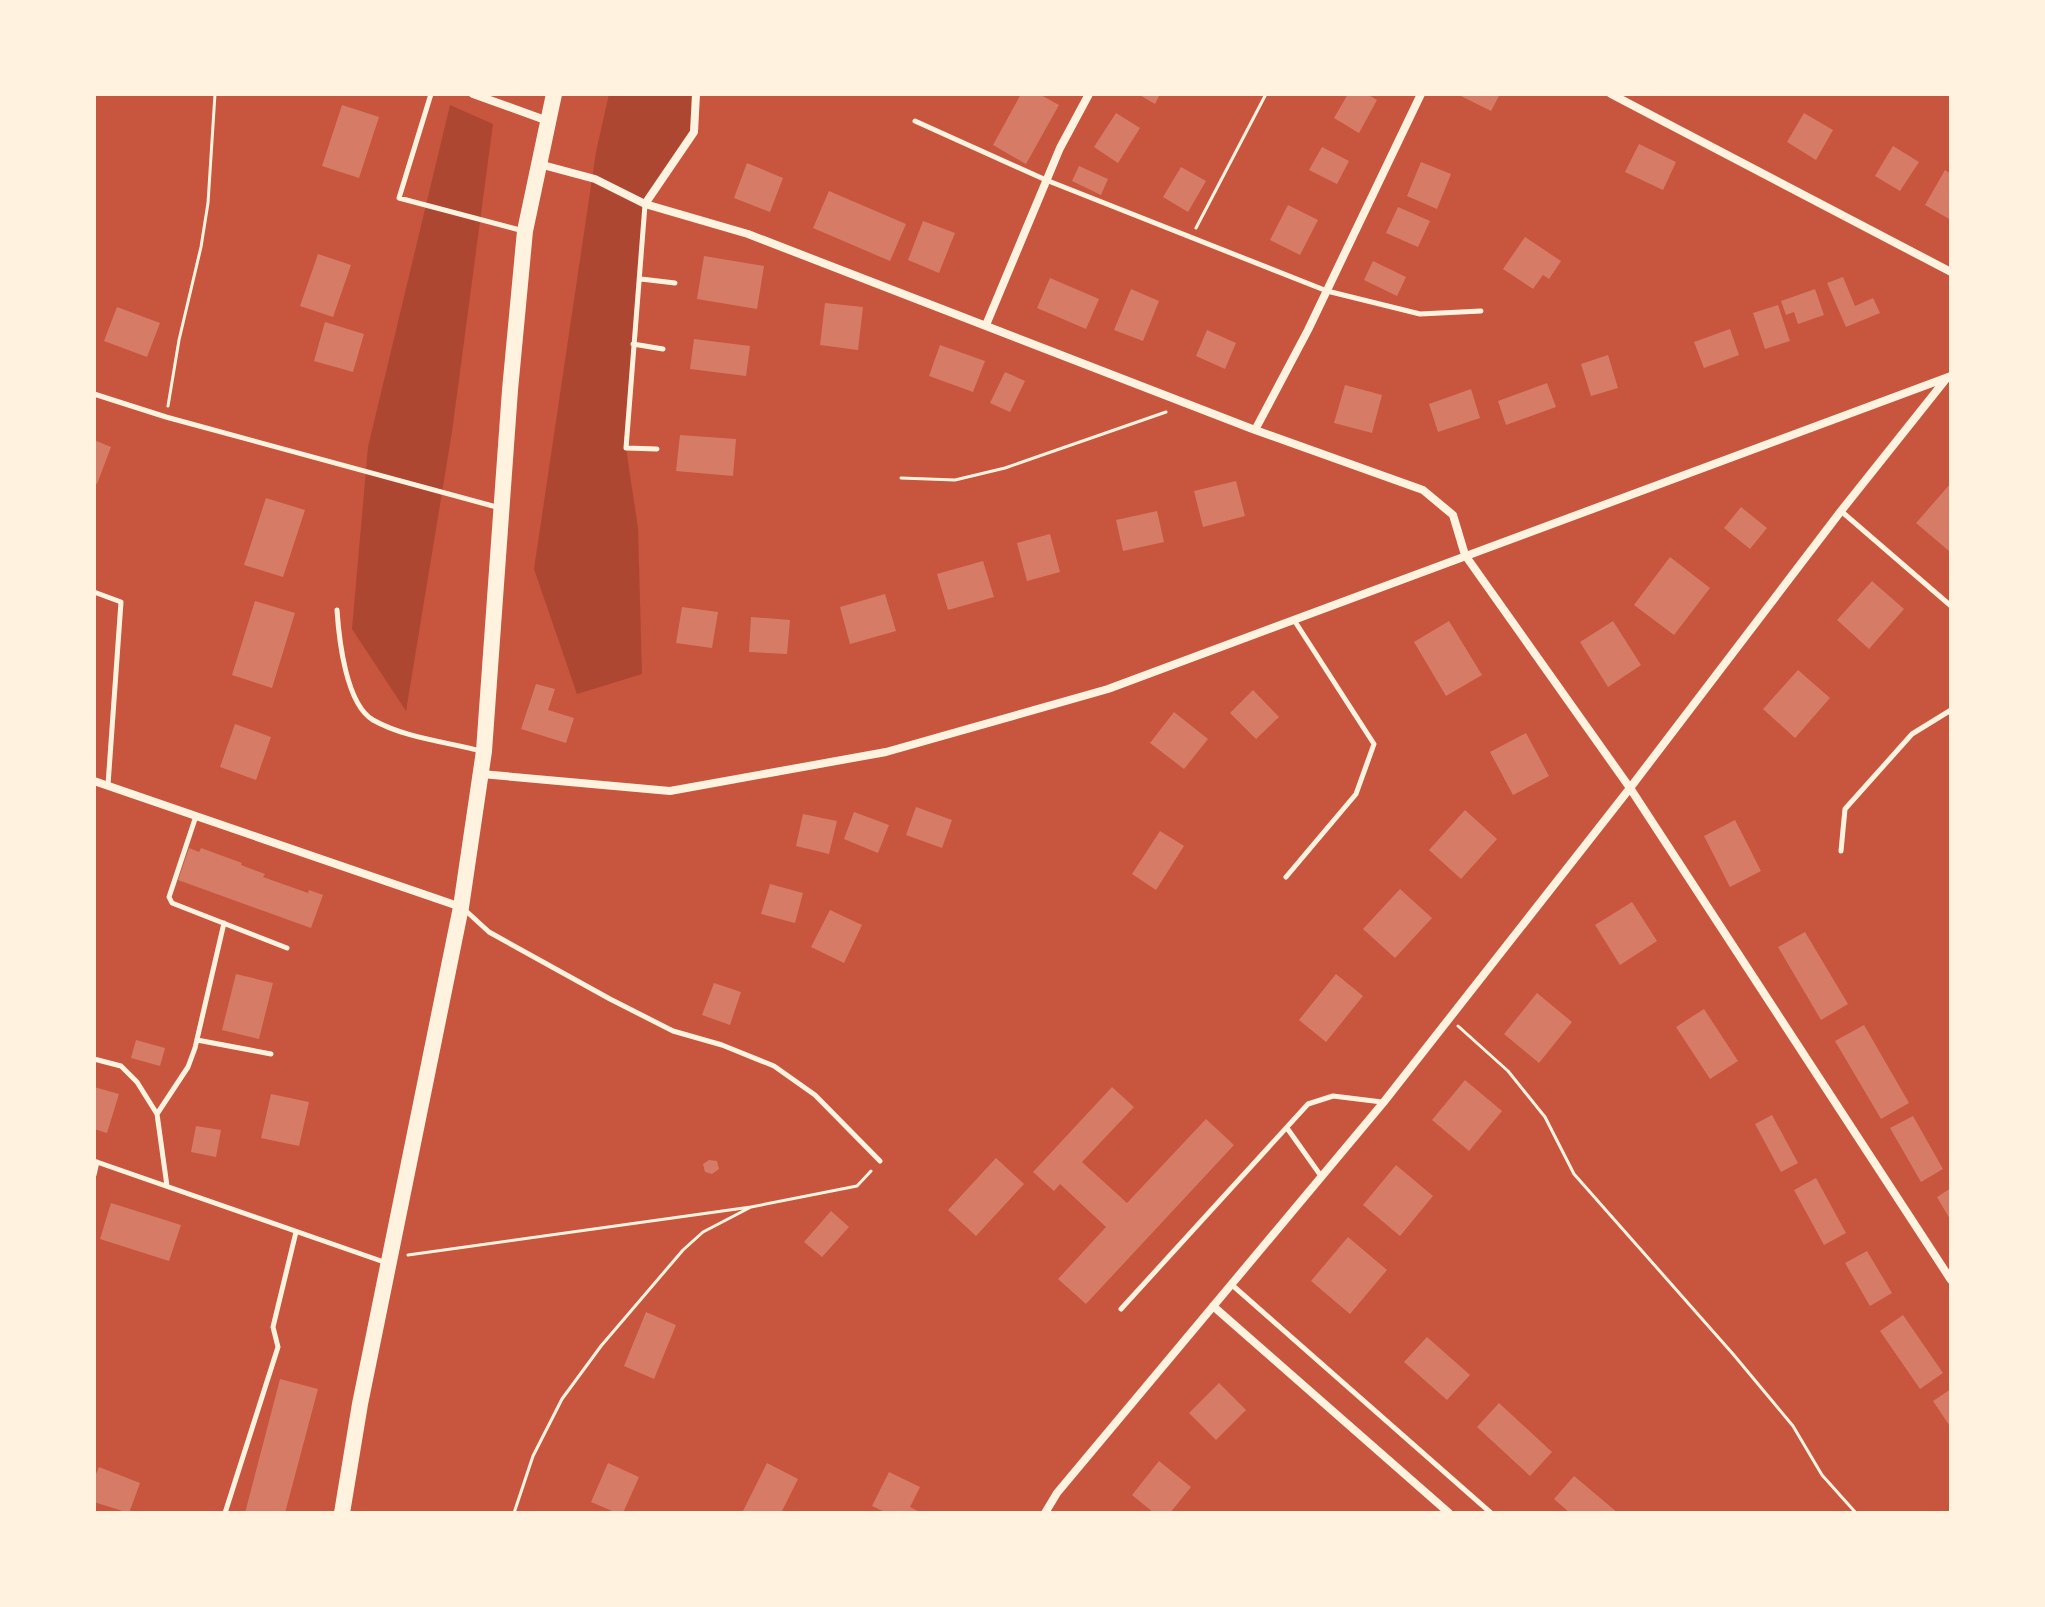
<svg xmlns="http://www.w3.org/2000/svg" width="2045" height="1607" viewBox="0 0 2045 1607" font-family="'IBM Plex Serif',serif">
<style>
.green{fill:#ae4732}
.building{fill:#d67c66}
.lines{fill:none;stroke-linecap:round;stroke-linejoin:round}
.path{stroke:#fff3e0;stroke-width:3}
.service{stroke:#fff3e0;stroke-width:5}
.minor{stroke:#fff3e0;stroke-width:8}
.secondary{stroke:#fff3e0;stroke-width:16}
</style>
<rect width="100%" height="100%" fill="#c8553d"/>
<!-- green -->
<path class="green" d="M609,94H696L694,132L645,204L626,448L638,528L642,674L577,694L534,569L596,152Z
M450,105L493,124L452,432L406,711L352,629L368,447Z"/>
<!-- building -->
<path class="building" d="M1021,94H1039L1059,105L1026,164L993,145Z
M1138,94H1160L1155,104Z
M1348,94H1367L1377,100L1359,133L1334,118Z
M1457,94H1500L1491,111Z
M342,105L379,117L359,178L322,166Z
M1116,113L1140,128L1118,163L1094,147Z
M1804,113L1833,130L1816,160L1787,142Z
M1639,144L1676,162L1663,190L1625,172Z
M1893,146L1919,162L1900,191L1875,176Z
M1322,147L1349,161L1337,184L1309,170Z
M1421,162L1451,174L1437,209L1407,196Z
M747,163L783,178L770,212L734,198Z
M1079,166L1108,179L1101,195L1072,181Z
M1181,167L1206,181L1188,212L1163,197Z
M1945,170L1951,174V220L1925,205Z
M829,191L906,224L890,261L813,228Z
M1288,205L1318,220L1300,255L1270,240Z
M1398,207L1430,221L1418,247L1386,233Z
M923,221L955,233L939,273L908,260Z
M1525,237L1561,261L1549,279L1543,275L1533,289L1503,269Z
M318,254L351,265L333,317L300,306Z
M704,256L764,266L757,309L697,299Z
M1373,261L1406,277L1397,296L1364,280Z
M1843,277L1855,306L1873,298L1880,313L1846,327L1827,283Z
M1050,278L1099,299L1086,329L1037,308Z
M1131,289L1159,301L1143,341L1114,330Z
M1815,289L1824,315L1798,324L1794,312L1786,315L1781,301Z
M825,303L863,307L858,350L820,345Z
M1778,305L1790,341L1765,349L1753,313Z
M117,307L160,323L147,357L104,341Z
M325,322L364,334L353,372L314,361Z
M1730,329L1739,355L1704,368L1694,342Z
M1207,330L1236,343L1225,369L1196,356Z
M694,339L750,346L746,376L690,369Z
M940,345L985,361L973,392L929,376Z
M1608,355L1618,388L1591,396L1581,364Z
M1005,372L1025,381L1010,412L990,403Z
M1547,383L1556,407L1506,425L1498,401Z
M1345,385L1382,395L1372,433L1334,423Z
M1471,389L1480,418L1438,432L1429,404Z
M680,435L736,439L733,476L676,471Z
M94,440L111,447L97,484L94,483Z
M1236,481L1245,516L1203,527L1194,491Z
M1951,483V549L1949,551L1916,523Z
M266,498L305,510L283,577L244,565Z
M1741,507L1767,528L1750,549L1724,528Z
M1157,511L1164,542L1123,551L1116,520Z
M1050,534L1060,572L1027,581L1017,543Z
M1670,557L1710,588L1674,635L1634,605Z
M983,561L994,597L948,610L937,574Z
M1872,581L1904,609L1869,649L1837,620Z
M885,594L896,631L850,644L840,607Z
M255,601L295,613L272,688L232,675Z
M682,607L718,612L712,648L676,643Z
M751,617L790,620L787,654L749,652Z
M1449,621L1482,675L1446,696L1414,642Z
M1613,621L1641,665L1608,687L1580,642Z
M1798,670L1830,698L1795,738L1763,709Z
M536,684L555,689L548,710L574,718L566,743L521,729Z
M1253,690L1279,717L1256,739L1230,713Z
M1174,712L1208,739L1184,769L1150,743Z
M235,724L271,737L256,780L220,767Z
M1526,733L1549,776L1513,795L1490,752Z
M916,807L952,820L942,848L906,835Z
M1465,810L1497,839L1461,879L1429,850Z
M854,812L889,825L878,853L844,839Z
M803,814L837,821L829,854L796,846Z
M1735,820L1761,871L1730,887L1704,836Z
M1160,831L1184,846L1156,890L1132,874Z
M189,848L199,852L201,848L242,863L241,865L265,874L263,877L308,893L309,890L323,895L311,928L178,880Z
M770,884L803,893L795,923L761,914Z
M1400,889L1432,918L1395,958L1363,929Z
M1632,902L1657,941L1620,965L1595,925Z
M830,910L862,925L844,963L811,947Z
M1805,932L1848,1004L1821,1020L1778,947Z
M236,974L273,983L259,1039L222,1030Z
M1336,974L1363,996L1326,1042L1299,1020Z
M714,983L741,992L730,1025L702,1015Z
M1537,993L1572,1022L1539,1063L1504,1034Z
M1704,1009L1738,1061L1710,1079L1676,1027Z
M1864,1025L1909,1103L1881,1119L1835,1041Z
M136,1040L165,1048L160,1066L131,1058Z
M1465,1080L1502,1111L1469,1151L1432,1120Z
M94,1087L119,1094L107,1133L94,1129Z
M1112,1087L1134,1107L1082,1162L1127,1203L1206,1119L1234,1145L1086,1304L1058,1279L1106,1227L1060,1184L1054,1191L1033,1172Z
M271,1094L309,1102L299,1146L261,1138Z
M1772,1115L1798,1163L1781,1172L1755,1124Z
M1913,1116L1943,1169L1921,1182L1890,1128Z
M196,1126L221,1130L216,1157L191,1152Z
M996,1158L1024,1184L976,1236L948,1210Z
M709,1160L717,1161L719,1169L712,1174L705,1172L703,1164Z
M1396,1165L1433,1196L1400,1236L1363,1205Z
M1816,1178L1846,1233L1824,1245L1794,1190Z
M1951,1188V1221L1937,1197Z
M111,1203L181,1225L169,1261L100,1239Z
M831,1211L849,1227L822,1257L804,1242Z
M1348,1237L1387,1270L1350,1314L1311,1281Z
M1867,1251L1892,1293L1870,1306L1845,1263Z
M646,1312L676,1325L654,1379L624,1366Z
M1903,1315L1943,1373L1920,1389L1880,1331Z
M1427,1337L1470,1375L1447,1400L1404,1362Z
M280,1379L318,1389L285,1513H245Z
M1219,1383L1246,1410L1216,1440L1189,1413Z
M1951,1389V1428L1933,1401Z
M1499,1403L1552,1452L1530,1476L1477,1427Z
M1159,1461L1191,1487L1170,1513H1154L1132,1495Z
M608,1463L639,1477L623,1513H617L591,1502Z
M767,1463L798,1479L781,1513H742Z
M99,1467L140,1483L129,1513L94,1502V1479Z
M889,1472L920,1487L910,1507L922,1513H887L872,1506Z
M1574,1476L1618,1513H1570L1554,1499Z"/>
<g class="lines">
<!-- path -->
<path class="path" d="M1196,228L1266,94
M168,406L179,340L201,247L208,203L215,94
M901,478L955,480L1005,468L1166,412
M1458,1026L1508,1071L1545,1117L1574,1174L1733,1354L1793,1426L1822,1475L1856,1513
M751,1207L857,1186L871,1171
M408,1255L751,1207L703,1232L683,1250L601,1346L562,1399L533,1456L514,1513"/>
<!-- service -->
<path class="service" d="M431,94L399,198L520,230
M915,121L1046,180L1327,291L1420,314L1481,311
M645,205L626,448L657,449
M641,279L675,283
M633,344L663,349
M94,394L166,417L500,508
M1841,511L1951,606
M94,592L121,602L108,785
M337,610C339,640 346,704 373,720C405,738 447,742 481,751
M196,816L169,897L172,903L287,948
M1841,851L1845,809L1912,734L1951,710
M1286,877L1356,794L1374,744L1294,620
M465,910L489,932L610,999L673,1031L722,1045L774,1066L815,1095L880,1161
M197,1040L271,1054
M94,1059L121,1066L137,1082L157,1114L167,1186
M157,1114L188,1067L195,1048L224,923
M1287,1128L1321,1176
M94,1161L384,1262
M94,1175L97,1162
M1231,1284L1491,1513
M1121,1309L1308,1104L1333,1096L1382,1102
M225,1513L278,1347L273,1327L296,1232"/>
<!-- minor -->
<path class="minor" d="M473,94L548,121
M1611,94L1951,272
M539,164L595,179L645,204L748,234L1255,430L1423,490L1453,515L1465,555L1630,788L1951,1280
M645,204L694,132L696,94
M986,325L1060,148L1089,94
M1255,430L1308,330L1421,94
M481,774L670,791L886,752L1108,689L1951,376
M94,781L461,907
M1213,1306L1449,1513
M1045,1513L1057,1493L1383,1103L1630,788L1841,511L1946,379"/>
<!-- secondary -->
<path class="secondary" d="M342,1513L360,1404L461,907L484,751L510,390L525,231L554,94"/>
</g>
<!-- border -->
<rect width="2045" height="1607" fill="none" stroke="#fff3e0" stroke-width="192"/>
</svg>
